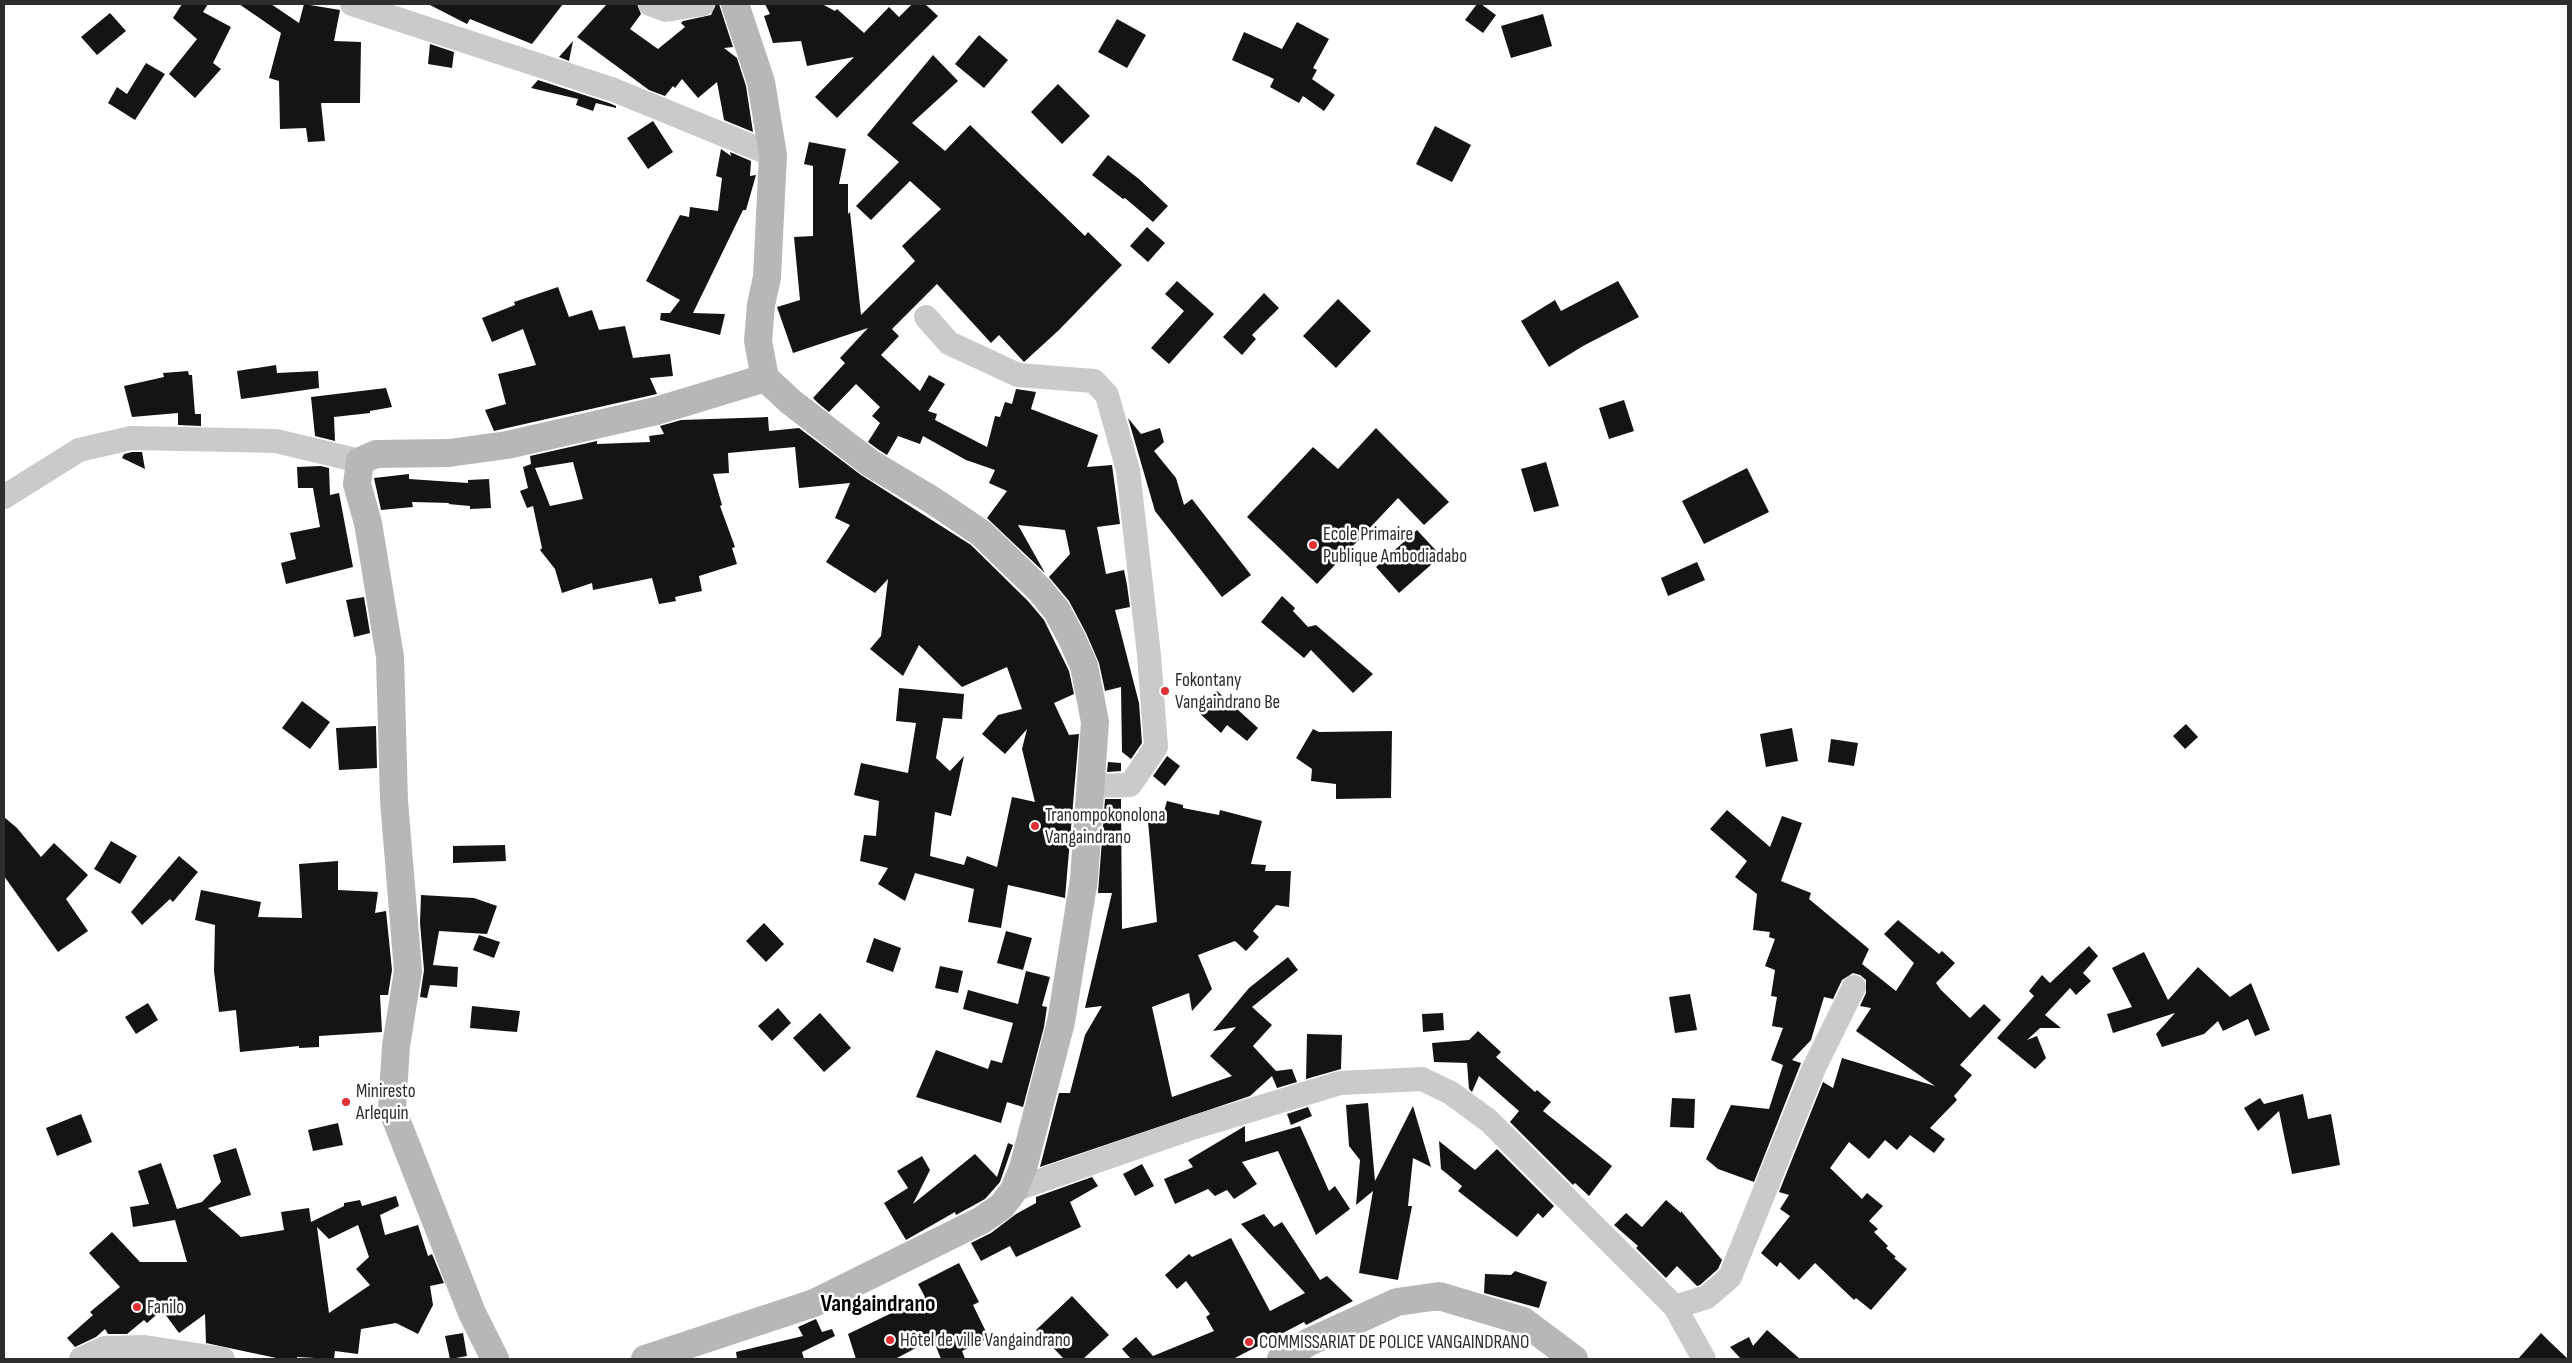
<svg xmlns="http://www.w3.org/2000/svg" width="2572" height="1363" viewBox="0 0 2572 1363" font-family="'Sofia Sans Condensed',sans-serif">
<style>
.building{fill:#141414;fill-rule:evenodd}
.lines{fill:none;stroke-linecap:round;stroke-linejoin:round}
.street{stroke:#cacaca;stroke-width:24}
.secondary{stroke:#b7b7b7;stroke-width:28}
.poi-dot{fill:#e33036;stroke:#fff;stroke-width:2}
.labels{text-anchor:middle;dominant-baseline:central;stroke-width:5;stroke-linejoin:round;paint-order:stroke}
.poi-label{font-size:19px;fill:#2d2d2d;stroke:#fff;text-anchor:start}
.district-label{font-size:24px;font-weight:bold;fill:#000;stroke:#fff}
</style>
<rect width="100%" height="100%" fill="#fff"/>
<!-- building -->
<path class="building" d="M182,4H208L203,12L231,27L213,63L221,69L195,98L169,74L197,39L173,18Z
M239,4H271L299,23L304,4L340,10L334,41L361,42L360,103H321L325,141L308,142L306,128L280,129L279,81L269,78L281,33Z
M428,4H563L532,44L470,19L467,24Z
M607,4H637L641,14L630,29L658,49L685,27L681,23L683,21L711,15L716,4H719L733,47L724,48L737,58L746,86L753,132L724,120L717,82L698,98L682,79L675,88L673,86L665,96L649,90L577,37Z
M765,4H822L835,11L837,9L864,33L889,7L899,17L912,4H925L938,16L837,118L815,97L854,57L807,66L801,41L773,43L764,16L770,14Z
M1477,4H1481L1496,15L1483,33L1465,20Z
M110,13L126,31L97,55L81,37Z
M1543,14L1552,46L1511,58L1501,26Z
M1117,19L1146,35L1127,68L1098,52Z
M1297,22L1329,39L1313,68L1317,70L1312,79L1335,95L1324,111L1303,96L1299,103L1270,87L1274,79L1232,60L1244,32L1282,49Z
M979,35L1008,60L984,88L955,64Z
M573,41L569,61L559,57Z
M430,44L454,52L452,68L428,64Z
M933,55L958,81L912,123L945,151L970,125L1085,236L1088,232L1122,265L1059,330L1024,362L999,335L991,343L937,284L892,329L899,336L881,355L920,391L929,375L945,384L928,411L937,414L935,420L987,447L995,416L1000,417L1005,402L1012,404L1016,389L1036,392L1031,409L1098,435L1087,467L1112,465L1120,524L1097,527L1106,574L1124,570L1127,585L1130,607L1115,610L1139,703L1142,743L1131,759L1122,752L1121,687L1105,691L1099,663L1086,633L1069,601L1049,577L1070,554L1065,530L1018,525L1045,573L987,518L1007,491L989,483L995,470L966,460L923,436L920,444L898,436L887,455L879,450L868,442L880,423L872,416L880,407L856,384L829,412L818,403L813,398L845,363L840,358L868,328L793,353L777,307L800,300L794,237L813,236V166L804,164L809,142L846,149L839,184H848V214L850,212L861,315L915,261L902,246L941,209L910,181L871,220L856,206L899,162L867,135Z
M146,63L165,74L135,120L108,103L117,87L127,94Z
M538,80L609,103L616,106V108L596,103L593,111L576,105L578,99L531,88Z
M1058,84L1090,116L1062,144L1031,112Z
M653,121L673,152L648,169L627,138Z
M1435,126L1471,145L1452,182L1416,164Z
M721,149L731,156L730,152L751,161L750,176L756,175L746,210H743L693,313L725,314L720,335L660,320L661,313H670L680,300L646,281L680,215L689,217L690,207L718,211L722,178L716,176Z
M1108,155L1139,179L1168,206L1153,222L1125,198L1123,199L1092,175Z
M1147,227L1165,243L1148,262L1130,246Z
M1177,281L1214,314L1169,364L1151,348L1184,311L1165,294Z
M1618,281L1639,317L1583,346L1549,367L1521,321L1555,300L1561,311Z
M558,287L569,317L592,310L599,330L625,326L633,358L670,354L673,376L650,378L657,394L494,431L485,410L506,404L498,374L536,365L523,329L492,342L482,318L515,305L514,302Z
M1264,293L1279,308L1252,335L1256,339L1242,355L1223,337Z
M1338,299L1371,331L1336,368L1303,336Z
M276,365L277,373L318,371L319,388L241,399L237,371Z
M188,371L189,375H192L195,414H201V426L178,425V413L132,417L124,386L164,377L163,373Z
M386,388L392,407L370,411V413L334,417L335,441L315,436L311,397Z
M1624,400L1634,431L1609,439L1599,408Z
M768,417L769,431L799,428L861,475L971,545L1028,601L1044,620L1069,671L1074,694L1054,703L1069,735L1079,734L1065,898L1008,885L1001,928L968,922L974,889L915,873L905,901L878,884L888,868L860,861L864,835L876,836L879,801L854,795L861,763L908,773L916,723L896,721L899,688L964,694L962,719L943,718L936,758L950,771L964,756L951,816L935,812L930,856L964,865L967,856L997,867L1012,797L1035,802L1022,749L1027,729L1005,754L982,734L998,715L1022,709L1007,667L962,687L919,645L903,676L870,649L881,636L888,579L875,593L826,562L850,525L835,518L850,483L799,488L795,447L728,453L729,473L713,474L722,505L720,506L735,547L732,548L737,564L699,576L702,591L675,597L676,601L659,604L652,578L593,590L592,583L562,593L555,569L540,550L542,548L533,506L527,508L520,491L528,488L523,467L531,464L530,456L597,441V444L650,442L649,436L664,434L660,426L681,420ZM573,462L583,499L550,506L535,468Z
M1128,418L1141,434L1160,428L1164,442L1154,451L1176,478L1184,505L1192,499L1251,575L1222,597L1155,511Z
M1376,428L1449,502L1424,525L1398,498L1317,584L1247,517L1313,447L1338,469Z
M132,452H142L145,469L122,458L124,454Z
M1546,462L1559,506L1534,512L1521,469Z
M321,466L329,468L330,495L339,493L353,567L286,584L281,563L296,559L290,533L320,527L313,488H298L297,467Z
M1747,468L1769,512L1704,544L1682,501Z
M409,474V479L468,483V480L489,479L491,508L470,509V506L448,504L450,503L412,502L413,507L381,510L374,478Z
M1417,530L1441,556L1399,593L1376,567Z
M1697,562L1705,580L1668,596L1661,578Z
M1282,596L1295,608L1293,611L1308,627L1316,625L1373,674L1353,693L1311,650L1304,658L1261,622Z
M364,597L370,633L354,637L346,600Z
M1217,691L1258,728L1247,741L1227,725L1221,733L1198,712Z
M302,701L330,722L310,749L282,728Z
M2186,724L2198,737L2185,749L2173,736Z
M376,726L377,768L339,770L336,728Z
M1792,728L1798,761L1766,767L1760,734Z
M1313,729L1319,732L1392,731L1391,798L1336,799V784L1311,781L1312,769L1296,758Z
M1831,739L1858,743L1854,766L1828,762Z
M1167,756L1180,766L1165,786L1153,776Z
M1108,762L1121,763V771L1107,772Z
M1105,799H1121L1122,929L1157,922L1148,821L1161,822L1167,801L1183,805V808L1219,815L1220,810L1262,821L1251,864L1266,865L1265,871H1291L1289,907L1276,905L1253,931L1259,937L1246,951L1235,941L1198,955L1212,989L1192,1011L1189,993L1152,1007L1172,1097L1232,1076L1210,1056L1236,1027L1213,1031L1249,988L1288,957L1298,970L1252,1007L1272,1025L1253,1046L1276,1071L1292,1069L1297,1082L1277,1088L1272,1076L1250,1096L1040,1167L1059,1093H1070L1085,1035L1102,1006L1085,1008L1112,893H1098Z
M1727,810L1770,847L1782,816L1802,823L1781,881L1811,893L1809,899L1869,949L1862,964L1896,991L1914,963L1884,934L1898,920L1939,954L1942,951L1955,963L1936,983L1941,990L1970,1018L1984,1004L2001,1020L1960,1065L1972,1075L1954,1096L1957,1100L1930,1128L1945,1139L1934,1153L1910,1135L1897,1150L1885,1140L1869,1159L1849,1142L1830,1168L1862,1199L1867,1193L1883,1206L1869,1221L1878,1229L1874,1232L1888,1246L1886,1248L1896,1257L1894,1258L1907,1269L1871,1310L1856,1298L1854,1300L1815,1263L1799,1280L1780,1262L1777,1267L1761,1253L1790,1216L1780,1209L1789,1195L1779,1192L1823,1082L1833,1088L1842,1058L1935,1086L1856,1031L1871,1008L1860,1006L1866,993V980L1860,975L1853,973L1842,980L1833,999L1824,997L1811,1040L1792,1060L1801,1063L1754,1182L1718,1169L1706,1159L1731,1105L1769,1109L1783,1065L1771,1060L1783,1028L1772,1026L1777,997L1771,996L1775,970L1765,966L1775,939L1769,937L1770,932L1753,930L1757,894L1735,877L1747,861L1710,829Z
M4,817L17,828L41,857L54,843L88,875L66,899L88,931L58,952L4,876Z
M111,841L137,856L120,884L94,869Z
M505,845L506,861L453,863V846Z
M179,856L198,872L173,902L170,899L142,925L131,912Z
M338,861V890L378,892L375,913L386,911L392,970L388,995H380L382,1032L319,1036V1047L299,1048V1046L240,1052L236,1010L219,1012L214,971L215,925L195,920L201,890L261,902L258,917L302,918L299,864Z
M421,895L474,898L497,906L487,934L439,931L433,965L458,967L457,987L430,985L427,998L420,997L424,970L420,923Z
M764,923L784,944L766,962L746,941Z
M1006,931L1032,938L1023,970L997,963Z
M479,935L500,942L494,958L473,950Z
M874,938L901,948L893,972L866,962Z
M2089,946L2098,956L2083,973L2091,981L2076,995L2070,988L2045,1015L2061,1028H2040L2027,1040L2037,1036L2046,1058L2035,1069L1997,1038L2034,996L2029,991L2042,975L2050,983Z
M2144,952L2168,1000L2198,967L2230,997L2251,983L2270,1030L2255,1036L2248,1019L2223,1031L2218,1021L2204,1034L2162,1047L2156,1034L2175,1013L2113,1033L2107,1014L2132,1007L2112,968Z
M940,966L963,971L958,993L935,988Z
M1026,971L1050,977L1042,1006L1047,1007L1044,1027L1023,1107L1007,1102L1001,1123L916,1097L936,1050L988,1069L991,1060L1002,1063L1013,1023L963,1009L968,990L1018,1004Z
M1690,994L1697,1030L1675,1033L1669,997Z
M148,1003L158,1020L136,1034L125,1017Z
M472,1006L520,1011L517,1032L470,1028Z
M778,1008L791,1023L772,1041L758,1026Z
M820,1013L851,1048L824,1072L793,1038Z
M1443,1013L1444,1030L1423,1032L1422,1014Z
M1478,1031L1501,1052L1496,1057L1535,1092L1537,1090L1551,1102L1543,1111L1612,1166L1589,1196L1575,1183L1573,1185L1510,1122L1519,1111L1479,1076L1472,1092L1469,1089L1467,1063L1434,1062L1432,1043L1469,1040Z
M1307,1034L1342,1035L1341,1069L1306,1079Z
M2303,1094L2308,1119L2331,1114L2340,1165L2292,1174L2279,1111L2258,1131L2244,1108L2260,1098L2264,1104Z
M1672,1098L1695,1099L1694,1128L1670,1127Z
M1368,1103L1375,1181L1413,1106L1431,1167L1413,1158L1408,1206H1412L1398,1280L1359,1273L1373,1191L1356,1205L1360,1160L1349,1146L1346,1105Z
M1308,1107L1312,1116L1291,1125L1287,1114Z
M81,1114L92,1142L57,1156L46,1128Z
M338,1123L343,1145L313,1151L308,1130Z
M1245,1126V1142L1300,1126L1329,1191L1335,1186L1350,1209L1316,1235L1278,1151L1242,1162L1257,1184L1234,1199L1227,1190L1215,1196L1208,1189L1175,1204L1164,1179L1193,1167L1188,1160Z
M1439,1141L1475,1170L1497,1149L1554,1206L1543,1218L1538,1213L1517,1237L1458,1191L1462,1186L1441,1169Z
M1008,1143L1013,1145L1000,1182L985,1199L956,1215L955,1212L906,1240L884,1203L908,1188L897,1171L922,1156L930,1170L913,1204L975,1154L997,1177Z
M236,1148L251,1195L208,1208L241,1237L284,1230L281,1212L309,1208L311,1222L344,1206V1203L360,1200L362,1206L396,1196L399,1206L380,1215L385,1235L418,1225L428,1256L432,1254L444,1283L430,1286L433,1305L418,1334L396,1323L361,1329L358,1354L335,1351L334,1359L297,1357V1359H281L206,1343L205,1314L179,1333L162,1310L147,1323L144,1320L127,1334H108L105,1329L96,1337L75,1347L67,1338L93,1315L90,1312L120,1287L89,1253L112,1232L140,1262H187L175,1220L133,1227L130,1207L149,1204L138,1171L161,1163L177,1209L202,1202L221,1182L213,1155ZM358,1225L369,1257L356,1269L370,1285L329,1313L317,1227L329,1239Z
M1142,1164L1154,1186L1135,1196L1123,1174Z
M1092,1177L1098,1186L1070,1202L1081,1227L1016,1257L1010,1246L981,1261L971,1243L991,1233L1016,1214L1036,1203V1197Z
M1666,1200L1681,1213V1211L1722,1260L1718,1269L1700,1285L1697,1286L1677,1266L1666,1278L1636,1248L1638,1246L1614,1225L1626,1213L1642,1227Z
M1264,1214L1274,1227L1282,1222L1320,1280L1327,1276L1353,1301L1306,1325L1304,1322L1233,1359H1131L1122,1349L1136,1337L1153,1356L1214,1331L1206,1317L1210,1314L1186,1281L1177,1289L1165,1275L1189,1254L1192,1257L1231,1238L1270,1311L1305,1293L1241,1224Z
M959,1263L979,1302L973,1305L989,1338L962,1351L965,1359H941L933,1339L895,1359H856L848,1334L925,1297L918,1284Z
M1515,1271L1547,1282L1539,1308L1484,1293L1485,1274L1511,1275Z
M1072,1296L1109,1335L1083,1359H1064L1036,1330Z
M816,1319L822,1332L832,1329L835,1336L802,1352L804,1359H737L736,1352L803,1336L798,1327Z
M1767,1330L1800,1359H1741L1730,1347L1749,1337L1753,1346Z
M463,1333L467,1356L450,1359L445,1336Z
M2541,1333L2549,1341L2568,1359H2518Z"/>
<g class="lines">
<!-- street -->
<path class="street" d="M352,4L614,90L773,155
M650,4L666,10L703,4
M926,317L949,343L1018,375L1094,381L1107,395L1128,470L1149,655L1156,747L1130,785L1091,786
M4,497L79,450L131,438L276,441L360,461
M1014,1190L1195,1127L1340,1083L1422,1079L1451,1093L1489,1121L1675,1307L1704,1359
M1675,1307L1707,1297L1730,1277L1814,1068L1854,987
M81,1359L105,1348L145,1347L223,1359"/>
<!-- secondary -->
<path class="secondary" d="M495,1359L472,1313L392,1109L396,1046L408,971L394,801L390,657L368,523L357,484L360,461L376,454L449,453L507,445L656,411L765,378
M645,1359L814,1303L982,1220L1002,1206L1014,1190L1023,1168L1061,1022L1084,879L1095,722L1091,701L1084,666L1072,639L1057,611L1040,590L981,533L932,500L870,463L791,402L765,378L758,341L761,305L767,277L773,155L761,82L735,4
M1281,1359L1309,1342L1397,1302L1439,1296L1523,1321L1574,1359"/>
</g>
<!-- markers -->
<g class="poi-dot">
<circle cx="1313" cy="545" r="5"/>
<circle cx="1165" cy="691" r="5"/>
<circle cx="1035" cy="826" r="5"/>
<circle cx="346" cy="1102" r="5"/>
<circle cx="137" cy="1307" r="5"/>
<circle cx="890" cy="1340" r="5"/>
<circle cx="1249" cy="1342" r="5"/>
</g>
<g class="labels">
<!-- poi labels -->
<g class="poi-label">
<text x="1323" y="534">Ecole Primaire<tspan x="1323" dy="22">Publique Ambodiadabo</tspan></text>
<text x="1175" y="680">Fokontany<tspan x="1175" dy="22">Vangaindrano Be</tspan></text>
<text x="1045" y="815">Tranompokonolona<tspan x="1045" dy="22">Vangaindrano</tspan></text>
<text x="356" y="1091">Miniresto<tspan x="356" dy="22">Arlequin</tspan></text>
<text x="147" y="1307">Fanilo</text>
<text x="900" y="1340">Hôtel de ville Vangaindrano</text>
<text x="1259" y="1342">COMMISSARIAT DE POLICE VANGAINDRANO</text>
</g>
<!-- district labels -->
<g class="district-label">
<text x="878" y="1303">Vangaindrano</text>
</g>
</g>
<!-- border -->
<rect width="2572" height="1363" fill="none" stroke="#2d2d2d" stroke-width="10"/>
</svg>
